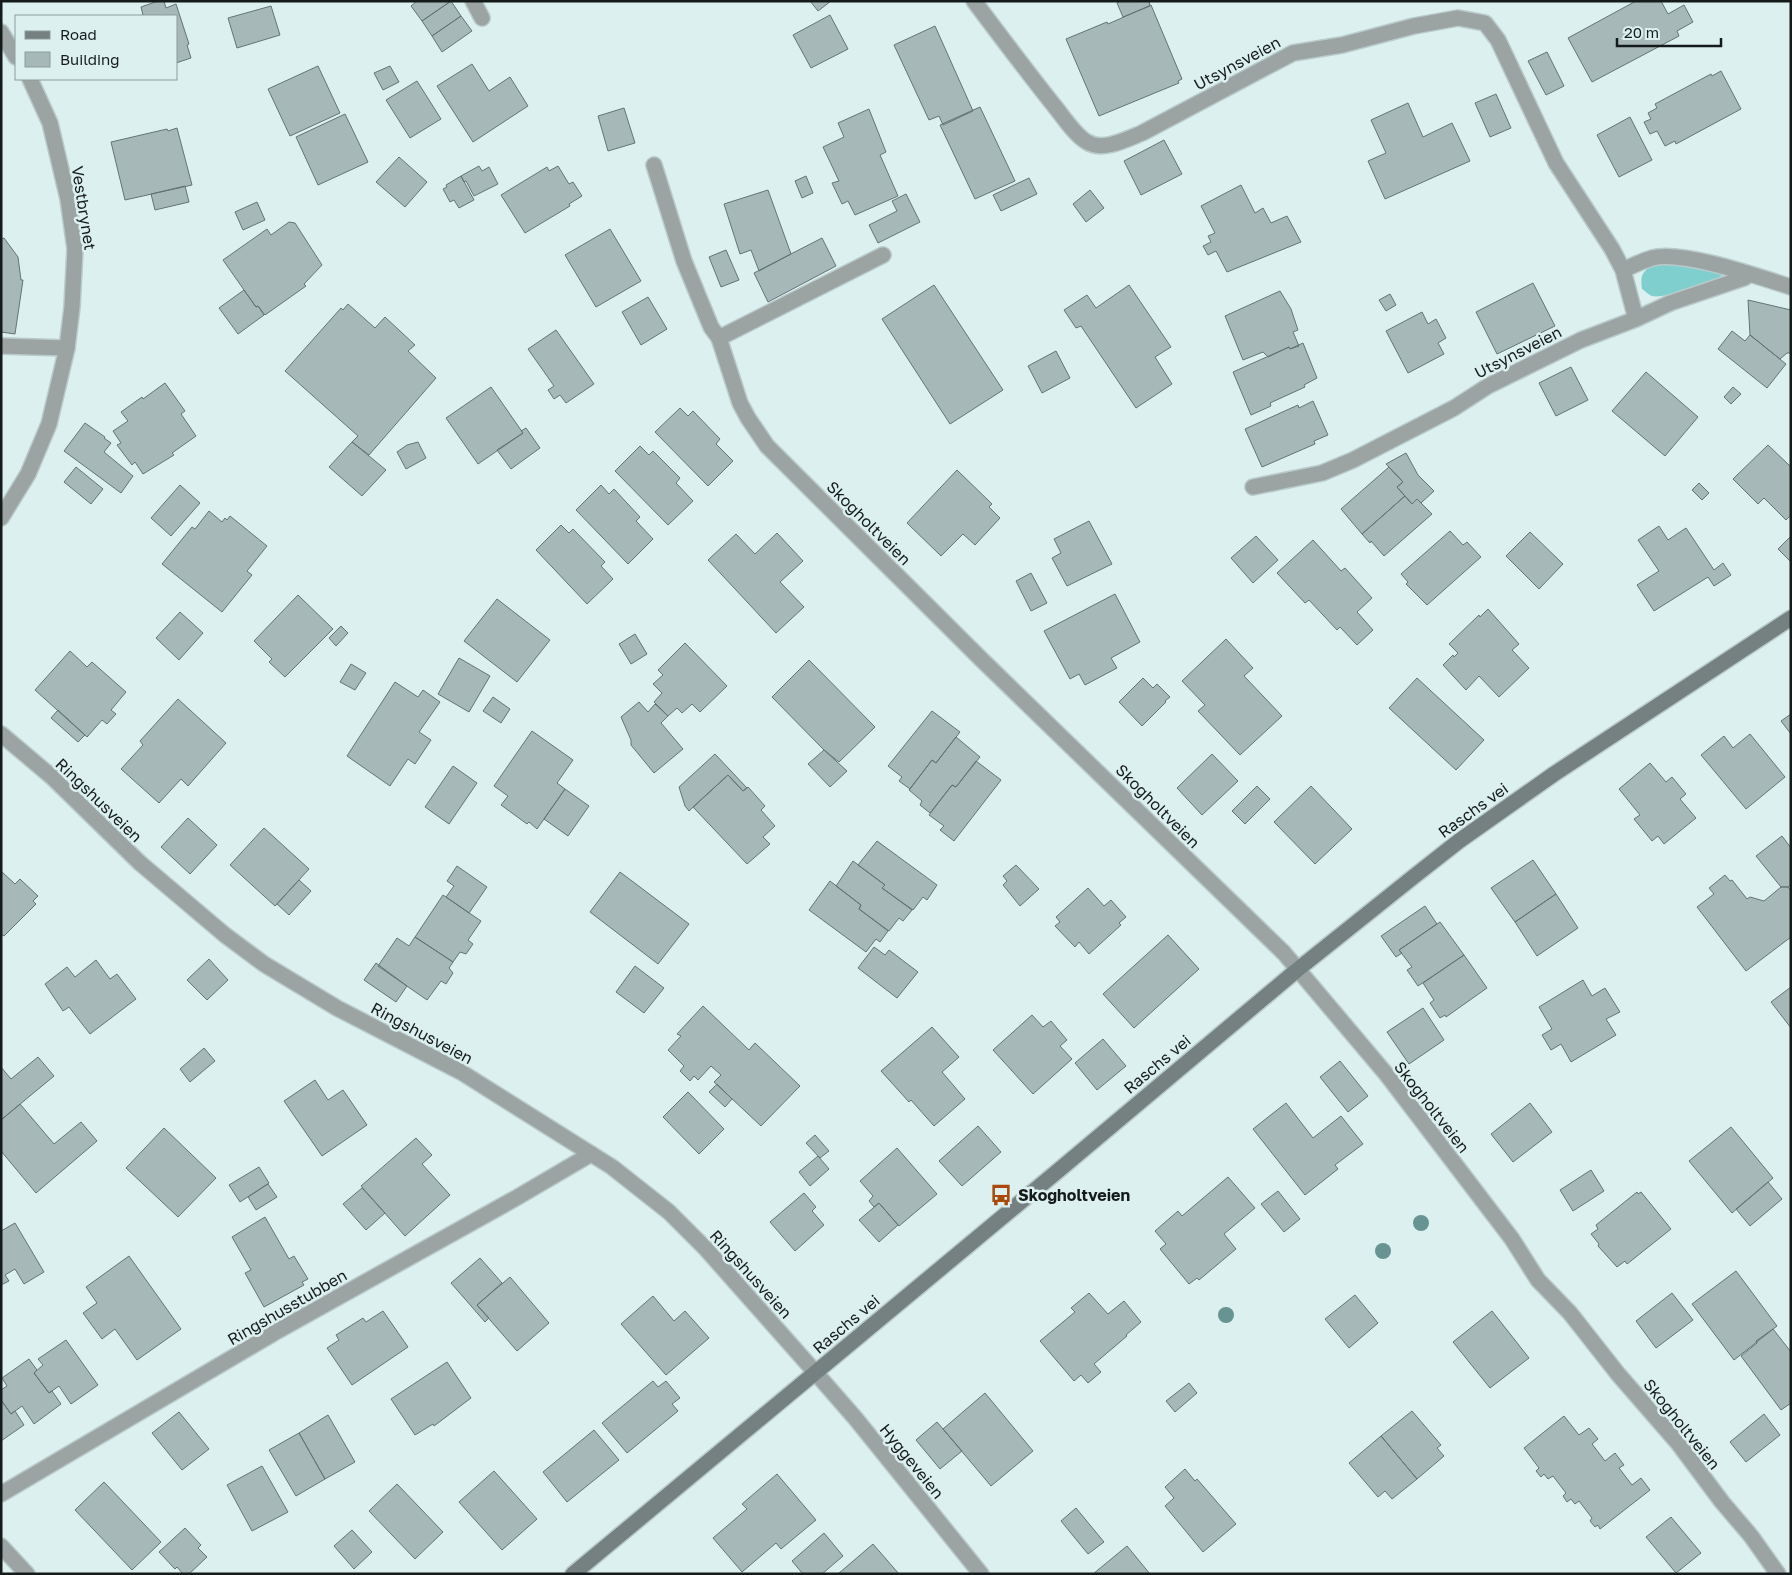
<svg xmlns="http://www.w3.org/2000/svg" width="1792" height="1575" viewBox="0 0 1792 1575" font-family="'Golos Text',sans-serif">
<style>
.green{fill:#80cfcf}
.building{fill:#a6b8b8;stroke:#647474}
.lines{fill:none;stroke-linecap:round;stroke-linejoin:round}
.lane-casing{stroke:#b9caca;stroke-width:18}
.street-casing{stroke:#b9caca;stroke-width:18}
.secondary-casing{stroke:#b9caca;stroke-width:18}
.lane{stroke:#9ba3a3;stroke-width:15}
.street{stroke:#9ba3a3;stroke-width:15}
.secondary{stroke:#758080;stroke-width:15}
.tree{fill:#679393}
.labels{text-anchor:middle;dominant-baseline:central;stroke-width:5;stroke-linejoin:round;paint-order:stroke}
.street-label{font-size:16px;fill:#151b1b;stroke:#ddf0f0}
.poi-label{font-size:16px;font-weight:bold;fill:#151b1b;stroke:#ddf0f0;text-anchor:start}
</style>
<rect width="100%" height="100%" fill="#ddf0f0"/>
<!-- green -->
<path class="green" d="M1657,263H1674L1723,274C1716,284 1664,299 1652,296C1649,295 1645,291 1642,289C1640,273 1643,271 1657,263Z"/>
<!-- building -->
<path class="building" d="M158,1H164L166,8L176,4L189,44L187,45L191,58L176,63V16H139L143,15L141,7Z
M417,1H451L422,21L411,6Z
M451,1L461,16L432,36L422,21Z
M810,1H831L818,11Z
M1120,1H1149L1150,6L1123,17L1117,3Z
M1636,1H1661L1668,14L1684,5L1693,22L1677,31L1679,36L1592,82L1568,38Z
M1151,5L1182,79L1178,81L1179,83L1099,116L1066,39L1107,22L1108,24Z
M271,6L280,35L237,48L228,18Z
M830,15L848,49L811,68L793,35Z
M461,16L472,31L442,52L432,36Z
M935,26L973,111L943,125L939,116L929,120L894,45Z
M1547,52L1564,86L1546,95L1528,61Z
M472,64L489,91L510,77L528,106L473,142L437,86Z
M318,66L340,113L290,136L268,89Z
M390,66L399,82L383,90L374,73Z
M1721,71L1741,109L1676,144L1675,141L1665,146L1657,131L1650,134L1644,122L1651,119L1648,113L1657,108L1655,104L1711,74L1712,76Z
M417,81L441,119L410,138L386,100Z
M1496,94L1511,128L1490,137L1475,103Z
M1408,103L1423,137L1452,123L1470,161L1385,199L1368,161L1386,153L1371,120Z
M980,107L1015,181L975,199L940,125Z
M624,108L635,143L608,151L598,116Z
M869,109L886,152L880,155L898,196L855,215L848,201L842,204L832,183L839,181L823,147L844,137L838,123Z
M345,114L368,162L318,185L296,137Z
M1630,117L1652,160L1619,177L1597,135Z
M177,128L192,185L125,200L111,142L167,129L168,131Z
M1164,140L1182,174L1141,195L1124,161Z
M399,157L427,182L405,207L376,182Z
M479,166L482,171L489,167L498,184L474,196L466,181L464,182L461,176Z
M558,166L569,184L573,182L582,196L569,204L570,206L525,233L501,195L547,167L549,171Z
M461,176L474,200L459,208L454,200L450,202L443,189L447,187L446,185Z
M806,176L813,193L802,198L795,181Z
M1029,178L1037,194L1001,211L993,195Z
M1241,185L1255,213L1263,208L1271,223L1287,216L1301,242L1227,272L1216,251L1208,255L1203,246L1211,242L1208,236L1215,233L1201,206Z
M185,186L189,202L155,210L151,194Z
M768,190L791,254L759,271L751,250L740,254L724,204Z
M1090,190L1104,208L1086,222L1073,204Z
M906,194L920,222L878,243L869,225L897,211L892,201Z
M257,202L265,220L243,230L235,212Z
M289,222L295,223L322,265L304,284L306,286L265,315L258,306L256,307L223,260L267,229L271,235Z
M610,229L641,281L596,307L565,255Z
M4,238L18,257L21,280H23L15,334L1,332V239Z
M822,238L836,266L768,302L754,273Z
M726,250L739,280L721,287L709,257Z
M1533,283L1555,326L1497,354L1476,312Z
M934,285L1003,390L950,424L882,319Z
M1129,285L1171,347L1155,357L1172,384L1136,408L1081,326L1076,328L1064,310L1087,295L1096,308Z
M244,290L256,307L258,306L264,315L238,334L219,308Z
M1280,291L1291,309L1298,330L1293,332L1299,346L1290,349L1289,347L1268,357L1263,352L1243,360L1225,316Z
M1390,294L1396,305L1386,311L1379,300Z
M648,297L667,329L641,345L622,312Z
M1748,300L1791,310V353H1787L1780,359L1750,335Z
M348,304L375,328L385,317L415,345L408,351L436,378L369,455L352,442L358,436L285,371L341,308L343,310Z
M1422,312L1428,324L1436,319L1446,338L1438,343L1444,354L1408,373L1386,331Z
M556,330L594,384L566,403L560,395L554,399L548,390L554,386L528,349Z
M1732,331L1745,341L1750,335L1786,364L1767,388L1718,349Z
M1303,343L1317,378L1304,385L1305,387L1270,403L1271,406L1251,415L1233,372L1289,347L1290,349Z
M1056,351L1070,378L1042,393L1028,366Z
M1571,367L1588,400L1556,416L1539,383Z
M1646,372L1698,417L1665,456L1612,411Z
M165,383L185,411L181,414L196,436L172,453L174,455L143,474L135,462L132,465L117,445L121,443L113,431L128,421L121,412L142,397L143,399Z
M491,387L523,433L478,464L446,418Z
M1733,387L1741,394L1731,404L1724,397Z
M1313,401L1328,435L1314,441L1315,444L1262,467L1245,429L1298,405L1299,408Z
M680,408L688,416L693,411L720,439L716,444L733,461L708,486L655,432Z
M85,423L105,437L104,438L111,443L104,452L133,476L121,493L64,451Z
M526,428L540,448L511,469L497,450L523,433L521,431Z
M352,442L386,470L362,496L329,467Z
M418,442L426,458L406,469L397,452L407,445Z
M1768,445L1791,467V515L1786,520L1764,498L1758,504L1733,479Z
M640,446L649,455L653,451L680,478L676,483L693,501L668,525L615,471Z
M1406,453L1418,475L1434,491L1421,503L1417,499L1412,504L1397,487L1403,482L1386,464Z
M76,467L103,489L91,504L64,482Z
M1389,467L1403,482L1397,487L1405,496L1362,534L1341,509Z
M957,470L992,504L989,507L1000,518L975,545L963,534L941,556L907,523Z
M1699,483L1709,493L1702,500L1692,490Z
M180,485L200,503L171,536L151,518Z
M601,485L609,494L614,489L640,517L636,521L653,539L628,564L576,510Z
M1405,496L1412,504L1417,499L1432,514L1384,556L1371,541L1370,543L1362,534Z
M209,511L222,522L225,518L227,520L230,516L267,546L247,571L252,575L222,612L162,564L192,527L195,529Z
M1089,521L1112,564L1067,586L1052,558L1061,553L1054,539Z
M561,525L569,533L573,529L605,562L601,566L613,579L587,604L536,550Z
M1659,526L1668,540L1686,528L1714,570L1723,563L1731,575L1714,586L1708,577L1654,611L1637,585L1659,571L1638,540Z
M1450,531L1463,545L1467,542L1481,557L1427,605L1406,584L1408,582L1401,574Z
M1530,532L1563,564L1539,589L1506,556Z
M777,533L803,561L780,582L804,607L776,633L708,560L736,534L755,554Z
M1256,536L1278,560L1253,583L1231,558Z
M1791,536V562L1778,549Z
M1313,540L1341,571L1345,568L1372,598L1357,612L1373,630L1357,645L1340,627L1337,630L1309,600L1305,603L1277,573Z
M1031,573L1047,603L1031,611L1016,581Z
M1115,594L1140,642L1111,658L1117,668L1085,685L1079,674L1070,679L1044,631Z
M298,595L333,629L285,677L269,662L272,659L254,641Z
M497,599L550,640L517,682L464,641Z
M1488,609L1519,644L1512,650L1529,668L1499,697L1479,676L1466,690L1443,665L1453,655L1454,657L1458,653L1449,644L1479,615L1480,617Z
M180,612L203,633L179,660L156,638Z
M341,626L348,633L336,646L329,638Z
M635,634L647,654L631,664L619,644Z
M1226,639L1253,668L1244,676L1282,716L1240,755L1198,711L1205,705L1182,681Z
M685,643L727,686L700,712L692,704L682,713L677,708L668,716L654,702L662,693L653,684L663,675L658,670Z
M70,651L87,667L92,662L126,692L111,710L116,714L107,724L102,720L87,737L35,690Z
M459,658L490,676L469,712L438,694Z
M809,660L875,727L839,762L824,750L772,697Z
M351,664L366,673L355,690L340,682Z
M1143,678L1153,688L1157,684L1170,697L1165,701L1166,702L1142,726L1119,702Z
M1417,678L1484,740L1456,770L1389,708Z
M395,682L418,697L423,690L440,702L419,732L431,740L415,764L408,759L390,786L347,756Z
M493,697L510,709L501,723L483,711Z
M178,699L226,743L188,786L181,779L159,803L121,769L143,745L140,741Z
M639,702L648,712L655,704L668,716L661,723L683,749L654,773L631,745V740L621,717Z
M58,710L85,735L78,742L51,718Z
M932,711L960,732L936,763L932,760L910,789L899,781L902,777L888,766Z
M1791,714V734L1781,721Z
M532,731L573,760L557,783L565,789L537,829L529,822L527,824L501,805L508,796L494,786Z
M1750,734L1785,777L1746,809L1701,755L1724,736L1733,748Z
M956,737L980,757L956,787L952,785L930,813L920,805L922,801L909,790L932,760L936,763Z
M824,750L847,771L830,787L808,764Z
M715,754L747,788L743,791L728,775L689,811L685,806L679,787Z
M1212,754L1238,781L1202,815L1177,788Z
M976,761L1001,780L954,841L940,830L944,826L929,815L952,785L956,787Z
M1650,763L1666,782L1672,777L1686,794L1680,799L1696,818L1664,844L1658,836L1652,841L1634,819L1640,815L1619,789Z
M453,766L477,783L449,824L425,807Z
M728,775L743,791L748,787L765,806L761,810L775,826L763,837L770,844L747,864L693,807Z
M1257,786L1270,799L1245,824L1232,811Z
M1311,786L1352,829L1315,864L1274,822Z
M565,789L589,806L568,836L544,819Z
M188,818L217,845L190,874L161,847Z
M264,828L309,869L275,906L230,865Z
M1782,836L1791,848V885L1788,887H1781L1756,856Z
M877,841L937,885L927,900L923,897L913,910L882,888L885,885L858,865Z
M1533,860L1556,894L1515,922L1491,888Z
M853,861L885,885L882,888L912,910L903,921L899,918L889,931L859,909L861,905L836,886Z
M1016,865L1039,889L1020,906L1003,885L1007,881L1003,876Z
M457,866L487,887L469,913L446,897L454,886L447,881Z
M1,871L15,884L20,879L38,896L33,901L36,904L4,936L1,934Z
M620,872L689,924L658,964L590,912Z
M1725,875L1730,881L1732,880L1747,899L1750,897L1764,901L1781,887H1788L1791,891V937L1746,971L1697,907L1714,894L1709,888Z
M299,880L311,891L289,915L277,904Z
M830,881L861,905L859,909L888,931L880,942L876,939L866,952L809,910Z
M1088,888L1104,906L1111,900L1126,917L1119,923L1121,925L1089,954L1079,942L1075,947L1055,926L1060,922L1056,917Z
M1556,894L1578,928L1537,956L1515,922Z
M443,895L481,921L468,940L473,944L466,954L460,952L453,962L415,937Z
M1425,906L1437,924L1399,950L1402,953L1396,957L1381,936Z
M1440,922L1464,955L1418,986L1407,970L1412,967L1399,950Z
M1168,935L1199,969L1134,1028L1103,994Z
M415,937L453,962L449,968L453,973L446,984L441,981L427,1000L378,966L397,938L409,946Z
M874,947L885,955L889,950L918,972L897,998L858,968Z
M1464,955L1487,988L1446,1017L1445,1015L1440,1018L1430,1003L1434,1000L1423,983Z
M209,959L228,980L207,1000L187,980Z
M96,960L110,979L117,974L136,999L90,1034L69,1007L63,1011L45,984L67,967L75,977Z
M376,963L407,986L396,1002L364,980Z
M635,966L664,988L644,1013L616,992Z
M1583,980L1592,996L1605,988L1620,1012L1606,1019L1616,1035L1571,1062L1561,1044L1551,1050L1542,1035L1552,1029L1539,1007Z
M1791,987V1028L1771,1002Z
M703,1006L749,1050L755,1043L800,1086L761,1126L714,1082L721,1075L711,1066L698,1080L694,1076L690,1081L680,1071L684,1066L668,1050L681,1036L677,1034Z
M1423,1008L1444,1040L1409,1064L1387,1032Z
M1032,1015L1043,1027L1051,1021L1067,1040L1060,1046L1072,1059L1033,1094L993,1050Z
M932,1027L959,1057L942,1072L965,1099L934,1126L911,1100L909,1102L881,1071Z
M1103,1039L1126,1066L1097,1090L1075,1063Z
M204,1048L215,1061L190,1082L180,1069Z
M38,1057L54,1076L1,1120V1067L11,1079Z
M1340,1061L1368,1096L1348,1112L1320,1077Z
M315,1080L328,1100L343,1090L367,1125L322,1156L284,1101Z
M717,1084L732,1099L725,1107L709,1092Z
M688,1092L724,1129L699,1154L663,1117Z
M1286,1103L1313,1138L1341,1116L1363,1144L1335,1165L1338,1169L1305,1195L1253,1129Z
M1530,1103L1552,1132L1513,1162L1491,1134Z
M20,1104L54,1144L81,1122L97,1141L36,1193L1,1151V1120Z
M978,1126L1001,1152L962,1186L939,1161Z
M1731,1127L1773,1178L1732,1213L1689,1161Z
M164,1128L216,1178L178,1217L126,1168Z
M815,1135L829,1151L820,1158L806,1143Z
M416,1138L432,1155L422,1164L450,1195L405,1236L361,1186Z
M897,1148L937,1194L899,1226L879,1203L874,1207L869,1201L873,1196L860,1181Z
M818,1156L829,1169L810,1186L799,1172Z
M259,1167L269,1183L240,1202L229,1185Z
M1591,1170L1604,1191L1573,1211L1560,1190Z
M1228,1177L1255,1208L1224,1234L1236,1249L1199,1280L1197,1278L1189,1284L1160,1249L1166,1244L1155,1231L1178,1211L1182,1216Z
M1768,1182L1782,1199L1750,1226L1736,1209Z
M268,1184L277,1197L256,1210L248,1197Z
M362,1188L385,1213L366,1230L343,1204Z
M1278,1191L1300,1219L1284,1232L1261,1204Z
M1637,1192L1638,1194L1641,1192L1671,1229L1627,1264L1625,1261L1617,1267L1598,1246L1599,1244L1591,1234L1598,1229L1596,1225Z
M804,1193L816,1207L812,1211L824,1225L795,1251L770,1222Z
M879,1203L898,1225L879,1242L859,1220Z
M265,1217L289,1259L294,1256L308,1279L302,1282L304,1285L264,1307L245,1273L251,1270L232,1237Z
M15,1223L44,1272L24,1284L15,1269L5,1275L9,1281L1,1285V1231Z
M129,1256L181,1329L137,1360L115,1329L102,1339L83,1313L97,1303L86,1287Z
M480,1258L502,1283L477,1305L489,1318L485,1322L451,1283Z
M1736,1271L1777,1326L1734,1360L1692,1304Z
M510,1277L549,1323L517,1351L477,1305Z
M1089,1293L1108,1314L1124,1301L1141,1322L1126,1335L1127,1336L1094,1364L1101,1372L1088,1383L1081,1375L1074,1381L1040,1341L1075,1312L1071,1308Z
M1672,1293L1693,1320L1656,1348L1636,1321Z
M1355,1295L1378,1323L1349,1348L1325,1319Z
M653,1296L674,1321L685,1311L709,1338L666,1375L621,1324Z
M383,1311L408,1347L352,1385L327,1348L339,1340L336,1335L363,1318L366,1322Z
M1492,1311L1529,1358L1490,1388L1453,1342Z
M1773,1329L1791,1352V1403L1781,1410L1741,1356L1757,1343L1756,1341Z
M66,1340L98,1385L71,1404L59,1386L49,1393L34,1373L43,1365L38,1359Z
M29,1359L37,1370L34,1373L49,1393L52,1391L61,1404L34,1424L22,1406L11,1414L1,1400V1390L7,1386L2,1378Z
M447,1362L471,1398L434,1426L433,1424L415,1435L391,1399Z
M653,1381L658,1387L666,1381L680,1398L672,1404L678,1411L627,1453L602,1423Z
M1189,1383L1197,1393L1175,1412L1166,1401Z
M985,1393L1033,1451L991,1486L943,1429Z
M1,1400L11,1414L15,1411L24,1425L1,1441Z
M1412,1411L1441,1445L1437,1448L1444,1456L1417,1479L1381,1436Z
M179,1412L209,1449L182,1470L152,1433Z
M1764,1414L1780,1435L1746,1462L1730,1442Z
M328,1415L355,1462L325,1479L299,1433Z
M1564,1416L1579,1435L1589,1428L1598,1439L1592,1444L1605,1461L1615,1453L1624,1465L1619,1468L1632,1485L1641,1478L1650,1490L1600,1529L1598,1525L1595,1527L1590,1521L1592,1518L1579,1501L1575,1504L1571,1499L1567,1502L1563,1496L1566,1493L1553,1476L1548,1479L1544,1474L1541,1477L1536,1471L1539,1468L1524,1448Z
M937,1422L962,1451L940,1469L916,1440Z
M594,1430L619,1460L567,1502L543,1472Z
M299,1433L325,1479L296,1496L269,1450Z
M1381,1436L1417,1479L1392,1499L1385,1491L1378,1497L1349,1463Z
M262,1466L288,1512L252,1531L227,1485Z
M1185,1469L1195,1481L1197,1479L1236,1524L1203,1552L1165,1506L1174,1498L1165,1487Z
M494,1471L537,1519L502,1550L459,1502Z
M777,1474L816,1520L781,1549L776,1543L742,1572L713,1538L747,1509L742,1504Z
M104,1482L161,1542L132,1570L75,1510Z
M397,1484L443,1532L415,1559L369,1511Z
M1076,1508L1104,1542L1088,1554L1061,1521Z
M1671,1517L1701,1553L1676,1573L1646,1537Z
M185,1528L201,1545L198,1548L207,1557L189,1574H183L177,1567L175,1569L159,1552Z
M352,1530L372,1552L354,1569L334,1546Z
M824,1533L843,1556L822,1574H803L792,1561Z
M873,1544L899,1574H838Z
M1127,1546L1150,1574H1093Z"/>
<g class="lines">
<!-- lane casing -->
<g class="lane-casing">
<path id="lane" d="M473,1L482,18
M974,1C1001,37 1028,73 1056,108C1064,118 1076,136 1087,142C1103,152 1127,139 1142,133L1293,53L1342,45L1414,26L1458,18L1485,23L1498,40L1556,163L1612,249L1623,270
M654,165L684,261L711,327L719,338L883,255
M1636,319L1670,303L1744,278L1750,274
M1,346L67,348
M1253,487L1322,473L1353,460L1454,408L1488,386L1581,340L1636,319L1623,270C1632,266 1642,261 1652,258C1683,250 1759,277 1791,287
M1,1494L274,1333L516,1198L591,1154"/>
</g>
<!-- street casing -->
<g class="street-casing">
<path id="street" d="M1,32L16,57
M719,338L740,403L748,418L767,446L981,659L1284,953L1387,1075L1512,1239L1538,1280L1570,1313L1618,1374L1678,1443L1722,1502L1751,1536L1778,1574
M1,518L28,474L49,424L67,348L72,307L75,249L68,199L50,123L30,79
M1,734L52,777L140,863L225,935L264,964L337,1008L461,1072L612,1167L669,1212L706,1249L815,1372L856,1419L981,1574
M1,1546L27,1574"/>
</g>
<!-- secondary casing -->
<g class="secondary-casing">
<path id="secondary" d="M573,1574L1059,1170L1297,970L1412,878L1459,841L1554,774L1791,618"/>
</g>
<!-- lane -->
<use href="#lane" class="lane"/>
<!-- street -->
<use href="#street" class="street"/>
<!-- secondary -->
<use href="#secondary" class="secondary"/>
</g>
<!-- trees -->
<g class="tree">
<circle cx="1421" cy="1223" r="8"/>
<circle cx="1383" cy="1251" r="8"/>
<circle cx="1226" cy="1315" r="8"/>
</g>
<!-- icons -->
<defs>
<g id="bus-bare" transform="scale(1.725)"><path d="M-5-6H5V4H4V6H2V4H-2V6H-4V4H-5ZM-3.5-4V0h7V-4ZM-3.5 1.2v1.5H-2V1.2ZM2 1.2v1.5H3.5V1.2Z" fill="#ab490b" stroke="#ddf0f0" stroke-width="2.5" paint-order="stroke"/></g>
</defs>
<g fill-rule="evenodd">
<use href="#bus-bare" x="1001" y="1195"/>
</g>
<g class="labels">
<!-- street labels -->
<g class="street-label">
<text transform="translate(1237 63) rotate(-28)">Utsynsveien</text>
<text transform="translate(84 208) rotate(81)">Vestbrynet</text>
<text transform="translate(1518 352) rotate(-27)">Utsynsveien</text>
<text transform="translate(869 523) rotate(45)">Skogholtveien</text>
<text transform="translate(99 800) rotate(44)">Ringshusveien</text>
<text transform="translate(1158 806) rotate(45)">Skogholtveien</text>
<text transform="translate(1473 810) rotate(-36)">Raschs vei</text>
<text transform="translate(422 1033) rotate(28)">Ringshusveien</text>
<text transform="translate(1157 1064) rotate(-40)">Raschs vei</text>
<text transform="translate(1432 1107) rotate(52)">Skogholtveien</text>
<text transform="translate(751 1274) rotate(48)">Ringshusveien</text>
<text transform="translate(287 1307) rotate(-30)">Ringshusstubben</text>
<text transform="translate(846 1324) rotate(-40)">Raschs vei</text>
<text transform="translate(1682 1424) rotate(51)">Skogholtveien</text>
<text transform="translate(912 1461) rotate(51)">Hyggeveien</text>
</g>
<!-- poi labels -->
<g class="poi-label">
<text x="1018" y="1195">Skogholtveien</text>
</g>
</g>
<!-- border -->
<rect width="1792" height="1575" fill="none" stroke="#151b1b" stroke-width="5"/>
<!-- legend -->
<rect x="15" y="15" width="162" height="65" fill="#ddf0f0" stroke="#8d9b9b"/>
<rect x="25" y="31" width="25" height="8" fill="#758080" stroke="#8d9b9b"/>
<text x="60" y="40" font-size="15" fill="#151b1b">Road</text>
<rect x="25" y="52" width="25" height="15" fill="#a6b8b8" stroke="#8d9b9b"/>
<text x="60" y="65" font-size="15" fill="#151b1b">Building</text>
<!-- scale -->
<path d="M1617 38v8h104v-8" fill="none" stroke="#151b1b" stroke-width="2.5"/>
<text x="1624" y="38" font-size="15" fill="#151b1b" stroke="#ddf0f0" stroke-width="4" paint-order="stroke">20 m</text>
</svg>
